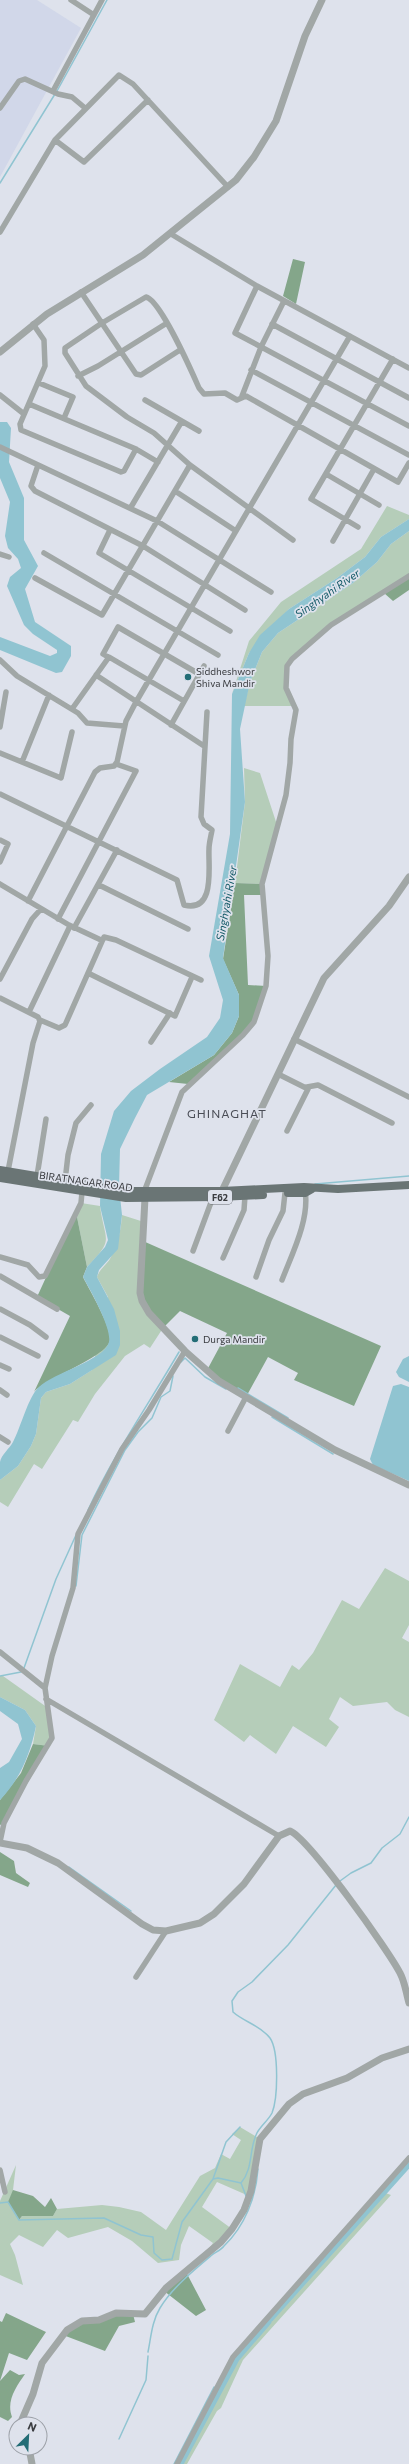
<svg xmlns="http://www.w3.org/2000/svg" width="409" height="2464" viewBox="0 0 409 2464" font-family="Commissioner,sans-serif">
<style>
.built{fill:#d1d7e9}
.green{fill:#b5cdb9}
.forest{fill:#84a68a}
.water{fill:#90c4d1}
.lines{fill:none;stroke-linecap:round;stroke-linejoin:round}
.stream{stroke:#90c4d1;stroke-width:1.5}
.canal{stroke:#90c4d1;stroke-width:5}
.minor{stroke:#a1a7a6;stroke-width:5.5}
.tertiary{stroke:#a1a7a6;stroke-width:7}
.primary{stroke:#6a7575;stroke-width:8}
.poi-dot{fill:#236d76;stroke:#dee2ec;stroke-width:1.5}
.labels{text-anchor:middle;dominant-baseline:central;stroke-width:3.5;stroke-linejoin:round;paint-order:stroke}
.shield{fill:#dee2ec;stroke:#6b6e74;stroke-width:1}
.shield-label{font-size:9px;font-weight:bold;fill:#3a3c40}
.poi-label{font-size:10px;fill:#3a3c40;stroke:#dee2ec;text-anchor:start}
.street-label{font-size:10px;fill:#3a3c40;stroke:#dee2ec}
.water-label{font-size:11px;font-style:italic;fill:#145a68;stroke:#dee2ec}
.quarter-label{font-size:12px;letter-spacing:1px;fill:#4a4d56;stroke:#dee2ec}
</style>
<rect width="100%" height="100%" fill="#dee2ec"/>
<!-- built -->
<path class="built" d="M0,0H37L81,28L0,177Z"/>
<!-- green -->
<path class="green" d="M387,506L409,515V519L381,537L365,557L337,578L289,609L249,653L232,694L249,641L281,602L361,549Z
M409,531V576L342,617L287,666L286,688L296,706H244L250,682L262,652L278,633L353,583L377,562L391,544Z
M244,768L260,773L278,828L262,884L235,883L245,802Z
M81,1203L100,1206C105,1243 115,1238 87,1267L76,1212Z
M122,1215L144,1222L140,1293L163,1328L150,1348L144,1344L125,1356L95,1394L78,1422L73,1420L42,1469L34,1464L8,1507L0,1502V1480L18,1466L31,1446L36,1434L41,1398L46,1392L70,1384L92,1370L108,1297L97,1277C100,1268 107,1265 111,1257C118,1244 121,1230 122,1215Z
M385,1568L409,1581V1625L402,1638L409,1642V1717L395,1710L387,1702L353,1706L340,1697L329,1719L339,1727L326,1747L293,1726L276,1754L250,1735L244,1742L214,1720L240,1664L280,1687L292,1665L299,1670L313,1653L342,1600L359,1609Z
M0,1676H3L48,1708L52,1732L49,1746L33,1744L36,1726L25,1710L0,1697Z
M240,2127L260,2139L249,2196L217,2182L202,2207L232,2229L208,2250L213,2243L189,2226L181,2245L179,2260L158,2263L132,2241L108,2227L68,2238L57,2230L43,2247L19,2235L10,2244L15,2255L23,2285L0,2275V2201L16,2165L13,2190L19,2220L22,2216H53L57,2209L102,2205L119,2207L141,2212L166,2230L200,2176L215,2168L221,2154L230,2159L241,2140L232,2134Z
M380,2191L391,2195L243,2360L221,2408L217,2411L187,2464H177L233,2357Z"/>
<!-- forest -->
<path class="forest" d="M293,259L305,262L296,304L283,296Z
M409,576V590L393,601L384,593Z
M235,883L262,884L263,895H244L248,985L266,986L254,1022L188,1084L169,1082L214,1055L232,1033L239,1016V995L223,959Z
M76,1212L87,1267L83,1277C91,1293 109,1322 110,1339C110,1356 47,1377 34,1392L70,1316L37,1297Z
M143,1241L381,1346L354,1406L294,1380L298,1373L268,1357L246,1397L206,1372L227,1333L180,1311L163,1328L142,1301Z
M33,1744L49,1746L4,1823L0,1825V1800L21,1773Z
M0,1852L14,1861L16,1873L30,1883L28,1887L0,1875Z
M13,2190L33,2196L45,2207L51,2198L57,2209L53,2216H22L19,2220L8,2202Z
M185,2270L206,2310L196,2316L164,2291Z
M6,2313L46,2332L27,2360L9,2353L0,2381L10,2370L19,2375L25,2374C16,2387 6,2401 12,2417L8,2421L0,2417V2321L2,2322Z
M116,2313L133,2314L135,2322L119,2326L105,2351L63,2335L82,2321Z"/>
<!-- water -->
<path class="water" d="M0,422H7L11,428L9,462L24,498V540L38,566L25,589L35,622L71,646V656L62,672L56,673L0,650V637L50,656L57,653V650L33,634L24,625L7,586L10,577L21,568L18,559L8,548L5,536L10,502L0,478Z
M409,519V531L391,544L377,562L353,583L278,633L262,652L250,682L240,729L245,802L223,958L239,995V1016L232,1033L214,1055L147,1095L135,1118L120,1149L119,1187L122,1215L118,1249L99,1270L97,1277L114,1309L120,1331V1345L116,1355L70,1384L46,1392L41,1398L36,1434L31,1446L18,1466L0,1480C0,1475 0,1468 0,1462C1,1455 10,1448 13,1442C21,1427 28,1397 39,1387C53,1373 105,1360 109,1342C112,1328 90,1290 83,1277L87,1267L105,1247L108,1240L100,1206L101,1154L114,1111L131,1091L160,1069L207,1037L220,1018L223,1000L209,956L230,834L232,694L249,653L260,635L289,609L337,578L365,557L381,537Z
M409,1356V1382L399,1377L396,1372L403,1359Z
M401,1384L409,1387V1481L373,1465L370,1459L393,1386Z
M0,1697L25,1710L36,1726C30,1755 20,1779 0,1800V1768L9,1762L22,1739L18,1724L0,1711Z"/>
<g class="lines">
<!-- stream -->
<path class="stream" d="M57,91L107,0
M0,183L55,94
M315,1184L409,1176
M181,1362L185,1358L205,1377L226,1389
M238,1388L288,1418
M272,1417L333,1454
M88,1510C114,1454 148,1405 179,1352
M76,1586L82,1535L125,1450L138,1432L152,1418L161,1397L170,1391L173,1376
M24,1668L56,1579L76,1535
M0,1676L21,1672
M69,1867L131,1911
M340,1881L351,1873L371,1863L382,1848L400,1834L409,1817
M213,2179L226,2142L240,2127
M241,2183L246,2196
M0,2203L8,2202L19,2220L104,2218L141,2235L153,2237L154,2253L162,2260L172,2259L182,2222L213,2179L218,2178L241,2183C253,2169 249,2151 256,2135C259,2127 268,2121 272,2113C278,2098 279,2051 270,2038C260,2025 244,2022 233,2012L232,2001L238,1992L252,1982L288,1945L336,1885
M148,2352C151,2337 152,2321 160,2308C172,2288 194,2270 212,2255C216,2252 221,2250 224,2246C245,2226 256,2197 258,2169
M119,2439L146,2380L148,2356
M174,2464L214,2387"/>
<!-- canal -->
<path class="canal" d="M271,2319L409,2165
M181,2464L237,2359L269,2322"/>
<!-- minor -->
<path class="minor" d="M71,0L94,15
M53,91L102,0
M0,108L19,81L25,79L58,94L72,97L85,108
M55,140L84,162L148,100
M0,232L55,140L119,75L133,84L228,187
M171,234L257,286L409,368
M257,286L235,333L409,426
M81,292L136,374L141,375L180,350
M33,324L44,340L45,366L20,424L21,430L121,472L124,471L136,449
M272,324L409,398
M251,370L409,455
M78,376L98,366L167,323
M39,383L73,397L64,418
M0,395L24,414
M242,396L261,347L284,301
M145,400L199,431
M29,404L136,449L158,462
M0,447L157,521L271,592
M38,465L31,486L35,491L143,546L245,610
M326,474L379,505
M175,491L236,531
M131,507L182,421
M358,527L311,499L393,359
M110,530L99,553L230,631
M293,540L190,465L154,433L127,417L86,386L65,353V348L102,323L146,297C160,300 192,372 199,388L204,394L225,393L237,400L246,396L398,482L409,463
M333,541L374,469
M44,553L218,655
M0,554L9,557
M35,578L102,615L190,465
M108,657L103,654L118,627L199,674
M0,660L17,676L78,713L87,723L124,726
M96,675L204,746
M72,709L109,657L184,701
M171,725L204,666
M0,727L6,692
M0,753L61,778L72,732
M22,762L49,695
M0,794L177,880L184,905C216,913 208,866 209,849C209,843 211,836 212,830L204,824L201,817L207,712
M0,840L8,844L0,862
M0,884L69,925L101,940
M99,885L188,929
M28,901L95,772L100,768L114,766L117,762L126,721L136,702L350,336
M58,919L136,771L116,764
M74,928L117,850
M88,973L175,1016L192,977
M0,979L32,919L41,909
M0,998L38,1017L40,1021L33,1043L8,1171
M29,1012L70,926
M40,1020L59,1028L65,1025L104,937L116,940L201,980
M294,1039L409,1097
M151,1042L170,1013
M278,1074L308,1089L287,1131
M307,1087L318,1085L392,1123
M37,1176L46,1119
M65,1181L68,1155L76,1123L91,1105
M144,1192L182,1092L243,1035L254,1022L266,986L268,956L262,884L286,795L290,763L291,739L296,710L286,688L287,666L292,659L331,625L409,576
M193,1251L213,1197
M0,1257L28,1265L39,1277L45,1276L81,1203L82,1192
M223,1258L244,1210L245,1196
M0,1276L57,1309
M256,1277L269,1240L283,1211L285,1193
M282,1280C292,1254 310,1219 305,1190
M0,1309L30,1325L46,1337
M0,1337L38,1356
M0,1365L9,1369
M0,1390L7,1395
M228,1431L246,1397
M0,1437L8,1442
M0,1652L45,1688
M46,1699L279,1836
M0,1842L4,1823L26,1781L52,1738L45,1688L52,1656L73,1588L78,1534L122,1449L149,1410L185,1351
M136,1977L166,1931
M0,2170L5,2192
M177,2464L233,2357L409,2158"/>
<!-- tertiary -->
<path class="tertiary" d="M0,352L47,314L143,255L236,180L254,157L276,121L305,36L322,0
M220,1195L324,978L389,906L409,877
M145,1198L140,1293L142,1301L149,1313L185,1351L219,1381L335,1450L409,1485
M0,1843L27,1848L58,1863L142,1924L153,1930L166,1931L200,1923L214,1914L244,1884L279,1836L290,1831C309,1839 389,1951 400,1973C405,1982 406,1993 409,2003
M20,2424L33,2394L42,2363L67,2330L82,2321L99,2320L116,2313L145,2314L166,2288L221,2242L232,2229L244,2210L251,2191L260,2139L289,2104L303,2094L347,2078L382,2058L409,2049
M29,2448L32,2464"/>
<!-- primary -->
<path class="primary" d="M0,1170L126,1191H222L304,1187L338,1189L409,1185
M0,1178L126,1198L219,1197L263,1195
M288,1193H305L312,1189"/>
</g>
<!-- markers -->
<g class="poi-dot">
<circle cx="188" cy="677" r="4"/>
<circle cx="195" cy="1339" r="4"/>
</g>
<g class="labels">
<!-- shield labels -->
<rect class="shield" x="208" y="1190" width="24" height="14" rx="3"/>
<g class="shield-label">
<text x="220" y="1197">F62</text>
</g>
<!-- poi labels -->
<g class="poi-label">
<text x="196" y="671">Siddheshwor<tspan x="196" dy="12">Shiva Mandir</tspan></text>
<text x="203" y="1339">Durga Mandir</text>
</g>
<!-- street labels -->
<g class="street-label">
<text transform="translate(86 1181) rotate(8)">BIRATNAGAR ROAD</text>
</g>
<!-- water labels -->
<g class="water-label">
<text transform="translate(327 593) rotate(-35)">Singhyahi River</text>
<text transform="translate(226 903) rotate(-80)">Singhyahi River</text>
</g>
<!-- quarter labels -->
<g class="quarter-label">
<text x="227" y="1113">GHINAGHAT</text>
</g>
</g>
<!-- north arrow -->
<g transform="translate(28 2436) rotate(24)"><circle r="19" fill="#dee2ec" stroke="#9ca0a7"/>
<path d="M0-3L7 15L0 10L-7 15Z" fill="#236d76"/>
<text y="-6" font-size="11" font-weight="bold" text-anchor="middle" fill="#3a3c40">N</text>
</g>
</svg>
